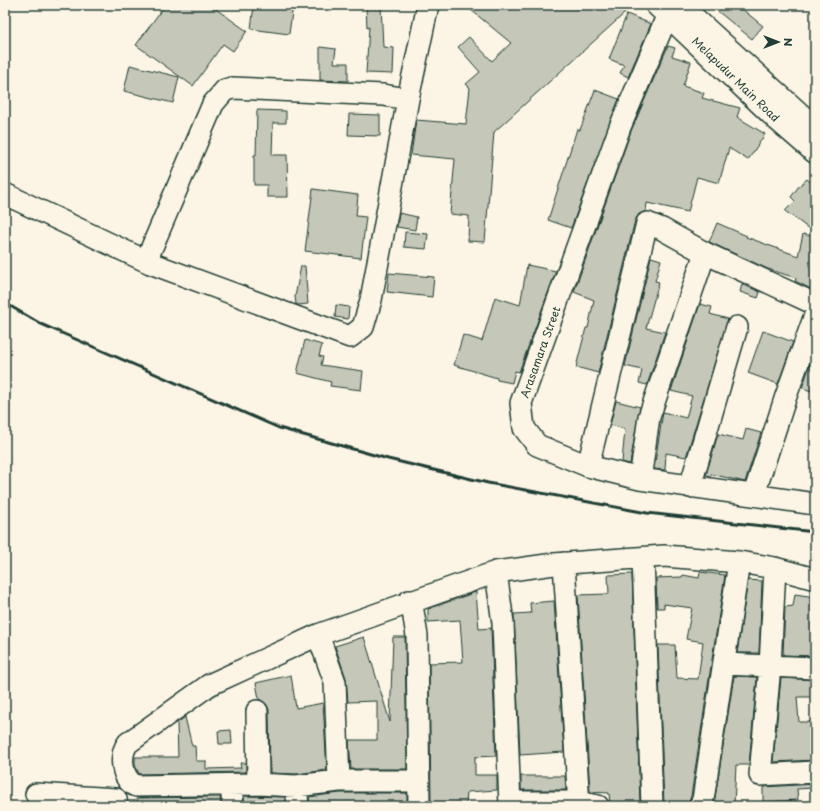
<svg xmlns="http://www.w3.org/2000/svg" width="820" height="811" viewBox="0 0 820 811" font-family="'Playpen Sans',sans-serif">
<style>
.building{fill:#c5c7b9;stroke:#1f3d34}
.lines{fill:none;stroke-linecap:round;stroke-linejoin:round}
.minor-casing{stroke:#1f3d34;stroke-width:24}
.major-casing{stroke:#1f3d34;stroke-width:25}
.minor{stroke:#fcf5e5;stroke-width:21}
.major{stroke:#fcf5e5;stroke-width:22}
.rail{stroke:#1f3d34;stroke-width:3}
.labels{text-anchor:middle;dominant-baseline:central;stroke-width:4;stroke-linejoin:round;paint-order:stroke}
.street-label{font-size:11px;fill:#1f3d34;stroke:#fcf5e5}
</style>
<rect width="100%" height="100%" fill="#fcf5e5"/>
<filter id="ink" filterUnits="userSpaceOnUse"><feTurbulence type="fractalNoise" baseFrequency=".025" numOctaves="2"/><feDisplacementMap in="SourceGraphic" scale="8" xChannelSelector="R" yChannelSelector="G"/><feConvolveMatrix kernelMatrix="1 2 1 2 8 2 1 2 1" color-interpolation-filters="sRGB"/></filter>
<g filter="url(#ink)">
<!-- building -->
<path class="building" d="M165,5H210L247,31L233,51L223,44L193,86L136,45Z
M254,5H293L289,34L251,29Z
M381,5L383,47L394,48L393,74L366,73L369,27L367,28L366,6Z
M465,5H618L625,13L494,132L485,242L468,241L469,216L450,214L455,159L411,155L416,120L466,124L470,88L466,84L480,72L458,47L469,37L492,61L511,43Z
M710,5H737L763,26L752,39Z
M627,14L651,24L628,77L620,73L624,65L609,59Z
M668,46L675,48L672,56L691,62L683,86L704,93L702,98L740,108L737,117L765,134L748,160L729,148L719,183L697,177L688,212L647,203L646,211L639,214L635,220L598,373L576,367L586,328H588L594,300L574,292L631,131Z
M320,47L336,49L334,63H348V81L320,80Z
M130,65L179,77L173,103L124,91Z
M595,90L619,99L571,228L548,220L577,129L580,130Z
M257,110L286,111V123H273L272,155H287L288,197H267V185H254V155H256Z
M349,114L380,115V136L348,135Z
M807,179L815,186V212L808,228L785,211L795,201L791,197L799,186Z
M313,189L358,195L356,216L366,217L361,258L305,251Z
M399,213L417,217L415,230L397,227Z
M717,223L747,236L746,237L798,256L803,234L815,237V291L795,281L796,278L768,269L709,242Z
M405,232L428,234L426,249L404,247Z
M651,257L661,260L655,281L659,282L646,328L665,332L647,385L639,383L642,370L625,366Z
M527,265L556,271L519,372L515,371L512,383L497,380V378L454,365L463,335L482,341L495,297L520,305Z
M301,266H305L308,304L298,305L296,304L295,297Z
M389,273L434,277L432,297L387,292Z
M742,284L760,292L758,298L740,292Z
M700,304L712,307L710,314L728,319L686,457L666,453L665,470L654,469L663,412L686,418L692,396L671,391Z
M336,305L349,307L348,319L335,317Z
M763,331L793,342L778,384L748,373Z
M305,340L322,345L319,356L323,357L321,365L363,371L361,390L330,386L331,382L297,373Z
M815,351V392L802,388Z
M616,401L640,407L630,464L622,462L625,429L610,425Z
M746,429L761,433L745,482L711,474V476L706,475L718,434L743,440Z
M700,572L725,575L691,796L688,805L664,806L658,645H675L677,678L698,679L703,642L686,639L692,608L664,604V608H657L656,578L682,577L683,575L699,578Z
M632,574L640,802L610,805L609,793L590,792L578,595L609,594L608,575Z
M748,580L762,581L759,653H737Z
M476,592L479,629L491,628L496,756L475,757V775H497V790L467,792L466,804L431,803L429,663L463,662L460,620L428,622V609Z
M795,594L815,597V656L783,655L785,607L793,606Z
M554,601L564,752L520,755L514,614L531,613L530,603Z
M364,637L390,722L393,637H405L407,769H351L349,740H377V701L348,702L346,678L335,646Z
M291,675L296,708L323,703L327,770L296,774L270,773L269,710L267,705L259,699L256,683Z
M734,676L757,677L749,765H736L734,806H717V804H714Z
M781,678L815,680V697H797L799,722H815V760L773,762Z
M185,717L192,746H195L196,761H206V769L241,768L240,763H246V772L139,774L135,765V757H178L177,723Z
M231,730L232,744H219L218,731Z
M521,776H565L566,790H521Z
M815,784V788L797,789L798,800L763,802V787Z
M340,793H407V806H310L309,797Z
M244,796L285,797L286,806H245Z
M220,797L221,806H137V798Z"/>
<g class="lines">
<!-- minor casing -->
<g class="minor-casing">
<path id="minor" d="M668,14L620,127L521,403L524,428L537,445L588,466L640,479L815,504
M5,194L150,263L350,337L363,327L371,300L408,99L428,5
M146,261L213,104L225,90L233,88L383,95L408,99
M588,466L647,223L662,229L705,253L815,304
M640,479L649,417L705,253
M690,487L737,327
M754,494L786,396L815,315
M643,558L652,806
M564,563L579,806
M775,568L770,666L760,775L815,772
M409,601L412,605L417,636L419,806
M318,635L335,682L339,781
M725,664L815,668
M257,711L258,784L136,786C121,779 119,755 128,743L209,685L318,635L496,572
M258,784L296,786L339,781H419
M231,786L233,806
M296,786L298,806
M36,794L116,799L117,806
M510,802H579L598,806
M510,806L503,623L496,572L554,564L664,556L739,562L775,568L815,579
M700,806L703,800L739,562"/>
</g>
<!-- major casing -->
<g class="major-casing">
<path id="major" d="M657,5L778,120L815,152
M684,9L815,128"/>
</g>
<!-- minor -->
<use href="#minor" class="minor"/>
<!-- major -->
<use href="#major" class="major"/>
<!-- rail -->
<path class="rail" d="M5,303L41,324L279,428L388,459L488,483L647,513L815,532"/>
</g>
</g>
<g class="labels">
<!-- street labels -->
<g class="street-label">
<text transform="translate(736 79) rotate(44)">Melapudur Main Road</text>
<text transform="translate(540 352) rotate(-70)">Arasamara Street</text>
</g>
</g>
<!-- margin -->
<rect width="820" height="811" fill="none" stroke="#fcf5e5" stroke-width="20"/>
<rect x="10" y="10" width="800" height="791" fill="none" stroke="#1f3d34" stroke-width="1.5" filter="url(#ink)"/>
<!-- north arrow -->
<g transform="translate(778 42) rotate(90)" stroke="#fcf5e5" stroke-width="3" paint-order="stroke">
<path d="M0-3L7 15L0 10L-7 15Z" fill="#1f3d34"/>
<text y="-6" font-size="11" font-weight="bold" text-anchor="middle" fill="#1f3d34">N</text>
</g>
</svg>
